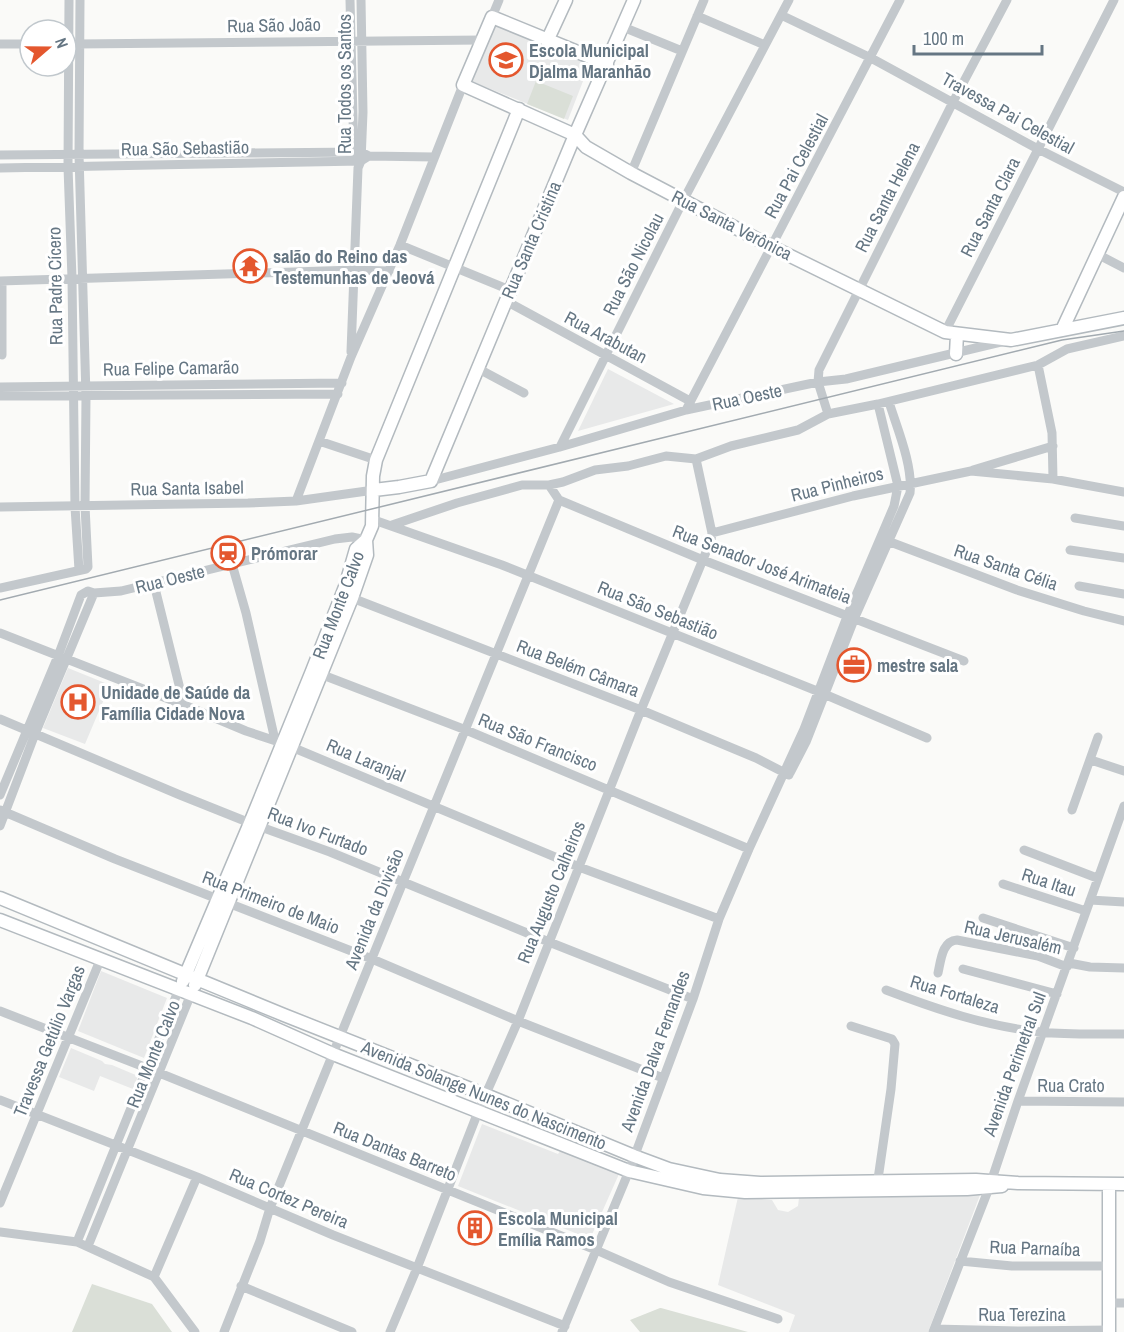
<svg xmlns="http://www.w3.org/2000/svg" width="1124" height="1332" viewBox="0 0 1124 1332" font-family="'Archivo Narrow',sans-serif">
<style>
.built{fill:#e8e9e9}
.green{fill:#dadfd7}
.lines{fill:none;stroke-linecap:round;stroke-linejoin:round}
.secondary-casing{stroke:#b3babf;stroke-width:15}
.street{stroke:#c3c8cc;stroke-width:9}
.secondary{stroke:#fff;stroke-width:12}
.tram{stroke:#a2aab0;stroke-width:1.5}
.labels{text-anchor:middle;dominant-baseline:central;stroke-width:6;stroke-linejoin:round;paint-order:stroke}
.street-label{font-size:18px;fill:#657683;stroke:#fff}
.poi-label{font-size:18px;font-weight:bold;fill:#657683;stroke:#fff;text-anchor:start}
</style>
<rect width="100%" height="100%" fill="#fafaf8"/>
<!-- built -->
<path class="built" d="M492,22L590,63L568,120L468,80Z
M608,369L674,404L578,431Z
M68,668L110,685L85,744L43,728Z
M101,971L167,998L144,1058L78,1031Z
M71,1048L102,1061L105,1064L112,1065L138,1076L133,1089L100,1076L94,1091L59,1077Z
M482,1124L558,1154L561,1150L619,1174L590,1239L458,1186Z
M972,1192L980,1195L928,1332H789L795,1315L718,1285L738,1197L772,1200L778,1210L788,1212L798,1206L799,1198Z"/>
<!-- green -->
<path class="green" d="M536,81L573,96L564,119L527,104Z
M92,1284L152,1304L172,1332H72Z
M660,1308H661L748,1332H640L630,1320Z"/>
<g class="lines">
<!-- secondary casing -->
<g class="secondary-casing">
<path id="secondary" d="M548,39L566,0
M607,64L492,17L463,85L575,135L586,147L631,173L772,247L945,332L1011,340L1124,318
M1062,330L1124,197
M956,354L957,334
M374,490L399,487L431,481L575,135L634,0
M0,898L284,1015L486,1095L634,1156L669,1169L720,1180L760,1183L976,1180L1018,1183L1124,1184
M0,920L252,1018L333,1054L629,1171L703,1188L745,1192L967,1189L1002,1186
M183,981L250,823L312,671L345,587L356,549L366,540L372,526L373,476L376,460L519,109
M195,985L352,598L367,555L366,540
M1109,1184V1332"/>
</g>
<!-- street -->
<path class="street" d="M69,0L68,167L72,278L75,507L79,570
M350,0L354,157
M781,15L871,58L1038,149L1124,192
M697,16L765,45
M492,17L499,0
M623,27L682,51
M0,44H30
M77,44L482,40
M0,155L361,152L369,156L434,157
M0,168L361,161L369,156
M631,173L704,0
M400,245L510,290
M1097,254L1124,268
M0,281L355,270L389,271
M506,301L690,401
M945,332L1114,0
M351,352L358,168L361,161L363,112L361,0
M2,355V281
M1038,365L1052,433L1053,479
M477,368L524,393
M0,387L342,383
M0,396L338,394
M686,410L900,0
M828,414L818,382L819,370L953,102L1007,0
M319,441L376,460
M560,447L683,201L789,0
M973,470L1053,446
M431,481L560,447L686,410L818,382L846,379L1005,341
M549,485L559,500L703,560L964,661
M296,501L351,357L400,245L463,85
M0,507L248,503L296,501L374,490
M1075,518L1124,526
M374,520L502,565L817,691L927,738
M392,525L457,503L522,485H549L563,482L595,470L628,466L666,456L696,459L731,446L798,430L828,414L878,404L1038,365L1067,349L1124,336
M712,533L853,496L971,471L1053,479L1124,492
M885,540L1017,590L1084,611L1124,621
M1070,550L1124,558
M232,564L246,613L275,740
M154,584L184,705
M1079,586L1124,594
M0,588L86,569L88,567L85,506L86,396L79,155L80,0
M352,598L641,710L756,758L789,775
M0,633L184,705L246,731L282,743L579,867L719,919
M315,672L466,730L749,849
M0,719L180,795L250,823L330,852L549,942L693,999
M1091,760L1124,771
M790,773L806,742L855,617L910,493C913,465 897,428 889,402
M0,795L58,656L81,595L88,591L94,593L121,591L335,539L352,537L366,540
M0,810L115,859L372,959L518,1021L663,1078
M1072,810L1098,737
M0,826L35,734L94,593
M1024,850L1097,878
M1003,884L1086,911
M1090,900L1124,902
M983,918L1074,948
M1069,963L1090,967L1124,968
M963,969L1057,994
M938,973C941,960 942,941 957,940L1038,956L1067,967
M886,990C936,1009 988,1027 1041,1032C1068,1035 1097,1034 1124,1034
M0,1011L147,1068L596,1250L669,1282L778,1319
M851,1026L892,1039L895,1044L891,1089L877,1186
M0,1100L197,1177L333,1235L565,1326
M1018,1101L1124,1102
M0,1203L101,958
M0,1232L77,1242L154,1277L195,1332
M77,1242L179,989
M88,1246L191,994
M960,1261L1012,1266H1109
M154,1277L197,1177
M241,1286L352,1332
M1109,1303H1124
M934,1329L1019,1331L1109,1330
M224,1332L260,1241L270,1208L559,500
M390,1332L417,1268L478,1112L518,1021L641,710L711,540L712,533L696,459
M562,1332L629,1171L693,999L719,919L749,849L804,729L848,614L894,506L898,486L878,404
M933,1332L989,1188L1018,1101L1124,806"/>
<!-- secondary -->
<use href="#secondary" class="secondary"/>
<!-- tram -->
<path class="tram" d="M0,600L1062,340L1124,331"/>
</g>
<!-- icons -->
<defs>
<g id="school-ring" transform="scale(1.725)"><circle r="9.5" fill="#fff" stroke="#e4572e" stroke-width="1.5"/><path d="M0-5L7-2L0 1L-7-2ZM-4 1L0 2.5L4 1V4Q0 6-4 4Z" fill="#e4572e"/></g>
<g id="temple-ring" transform="scale(1.725)"><circle r="9.5" fill="#fff" stroke="#e4572e" stroke-width="1.5"/><path d="M0-6L5-2H3V0L6.5 2.5H4V6H1.5V3h-3V6H-4V2.5H-6.5L-3 0V-2H-5Z" fill="#e4572e"/></g>
<g id="station-ring" transform="scale(1.725)"><circle r="9.5" fill="#fff" stroke="#e4572e" stroke-width="1.5"/><path d="M-3-6H3Q5-6 5-4V2Q5 4 3 4L4.5 6H3L1.5 4h-3L-3 6H-4.5L-3 4Q-5 4-5 2V-4Q-5-6-3-6ZM-3.5-4v3h7v-3ZM-3.5 1v1.5H-2V1ZM2 1v1.5H3.5V1Z" fill="#e4572e"/></g>
<g id="office-ring" transform="scale(1.725)"><circle r="9.5" fill="#fff" stroke="#e4572e" stroke-width="1.5"/><path d="M-6-3h4V-5.5h4V-3h4V5H-6ZM-1-4.5V-3h2v-1.5ZM-6 0V1H6V0Z" fill="#e4572e"/></g>
<g id="hospital-ring" transform="scale(1.725)"><circle r="9.5" fill="#fff" stroke="#e4572e" stroke-width="1.5"/><path d="M-5-5h3v3.5h4V-5h3V5h-3V1.5h-4V5h-3Z" fill="#e4572e"/></g>
<g id="building-ring" transform="scale(1.725)"><circle r="9.5" fill="#fff" stroke="#e4572e" stroke-width="1.5"/><path d="M-4-6H4V6H1V3H-1V6H-4ZM-2.5-4.3h1.7v1.8h-1.7ZM.8-4.3h1.7v1.8H.8ZM-2.5-1h1.7V.8h-1.7ZM.8-1h1.7V.8H.8Z" fill="#e4572e"/></g>
</defs>
<g fill-rule="evenodd">
<use href="#school-ring" x="506" y="60"/>
<use href="#temple-ring" x="250" y="266"/>
<use href="#station-ring" x="228" y="553"/>
<use href="#office-ring" x="854" y="665"/>
<use href="#hospital-ring" x="78" y="702"/>
<use href="#building-ring" x="475" y="1228"/>
</g>
<g class="labels">
<!-- street labels -->
<g class="street-label">
<text transform="translate(274 25) rotate(-1)">Rua São João</text>
<text transform="translate(344 84) rotate(-90)">Rua Todos os Santos</text>
<text transform="translate(1008 113) rotate(29)">Travessa Pai Celestial</text>
<text transform="translate(185 148) rotate(-1)">Rua São Sebastião</text>
<text transform="translate(796 166) rotate(-62)">Rua Pai Celestial</text>
<text transform="translate(887 197) rotate(-63)">Rua Santa Helena</text>
<text transform="translate(990 207) rotate(-63)">Rua Santa Clara</text>
<text transform="translate(732 225) rotate(27)">Rua Santa Verônica</text>
<text transform="translate(531 240) rotate(-67)">Rua Santa Cristina</text>
<text transform="translate(633 264) rotate(-63)">Rua São Nicolau</text>
<text transform="translate(55 286) rotate(-91)">Rua Padre Cícero</text>
<text transform="translate(606 337) rotate(28)">Rua Arabutan</text>
<text transform="translate(171 368) rotate(-1)">Rua Felipe Camarão</text>
<text transform="translate(747 397) rotate(-12)">Rua Oeste</text>
<text transform="translate(837 484) rotate(-14)">Rua Pinheiros</text>
<text transform="translate(187 488) rotate(-1)">Rua Santa Isabel</text>
<text transform="translate(762 564) rotate(21)">Rua Senador José Arimateia</text>
<text transform="translate(1006 567) rotate(19)">Rua Santa Célia</text>
<text transform="translate(170 579) rotate(-14)">Rua Oeste</text>
<text transform="translate(338 605) rotate(-69)">Rua Monte Calvo</text>
<text transform="translate(658 610) rotate(22)">Rua São Sebastião</text>
<text transform="translate(578 668) rotate(21)">Rua Belém Câmara</text>
<text transform="translate(538 742) rotate(22)">Rua São Francisco</text>
<text transform="translate(366 760) rotate(23)">Rua Laranjal</text>
<text transform="translate(318 831) rotate(21)">Rua Ivo Furtado</text>
<text transform="translate(1049 882) rotate(18)">Rua Itau</text>
<text transform="translate(551 892) rotate(-68)">Rua Augusto Calheiros</text>
<text transform="translate(271 902) rotate(21)">Rua Primeiro de Maio</text>
<text transform="translate(374 909) rotate(-68)">Avenida da Divisão</text>
<text transform="translate(1013 937) rotate(13)">Rua Jerusalém</text>
<text transform="translate(955 994) rotate(17)">Rua Fortaleza</text>
<text transform="translate(49 1041) rotate(-68)">Travessa Getúlio Vargas</text>
<text transform="translate(655 1051) rotate(-70)">Avenida Dalva Fernandes</text>
<text transform="translate(153 1054) rotate(-68)">Rua Monte Calvo</text>
<text transform="translate(1014 1064) rotate(-70)">Avenida Perimetral Sul</text>
<text x="1071" y="1085">Rua Crato</text>
<text transform="translate(484 1095) rotate(22)">Avenida Solange Nunes do Nascimento</text>
<text transform="translate(395 1151) rotate(22)">Rua Dantas Barreto</text>
<text transform="translate(289 1198) rotate(23)">Rua Cortez Pereira</text>
<text transform="translate(1035 1248) rotate(2)">Rua Parnaíba</text>
<text x="1022" y="1314">Rua Terezina</text>
</g>
<!-- poi labels -->
<g class="poi-label">
<text x="529" y="50">Escola Municipal<tspan x="529" dy="21">Djalma Maranhão</tspan></text>
<text x="273" y="256">salão do Reino das<tspan x="273" dy="21">Testemunhas de Jeová</tspan></text>
<text x="251" y="553">Prómorar</text>
<text x="877" y="665">mestre sala</text>
<text x="101" y="692">Unidade de Saúde da<tspan x="101" dy="21">Família Cidade Nova</tspan></text>
<text x="498" y="1218">Escola Municipal<tspan x="498" dy="21">Emília Ramos</tspan></text>
</g>
</g>
<!-- north arrow -->
<g transform="translate(48 48) rotate(70)"><circle r="28" fill="#ffffff" stroke="#c1c8cd" stroke-width="1.5"/>
<path d="M0-4.5L10 22L0 15L-10 22Z" fill="#e4572e"/>
<text y="-9" font-size="16" font-weight="bold" text-anchor="middle" fill="#657683">N</text>
</g>
<!-- scale -->
<path d="M914 45v9h128v-9" fill="none" stroke="#657683" stroke-width="3"/>
<text x="923" y="45" font-size="18" fill="#657683" stroke="#ffffff" stroke-width="4.5" paint-order="stroke">100 m</text>
</svg>
